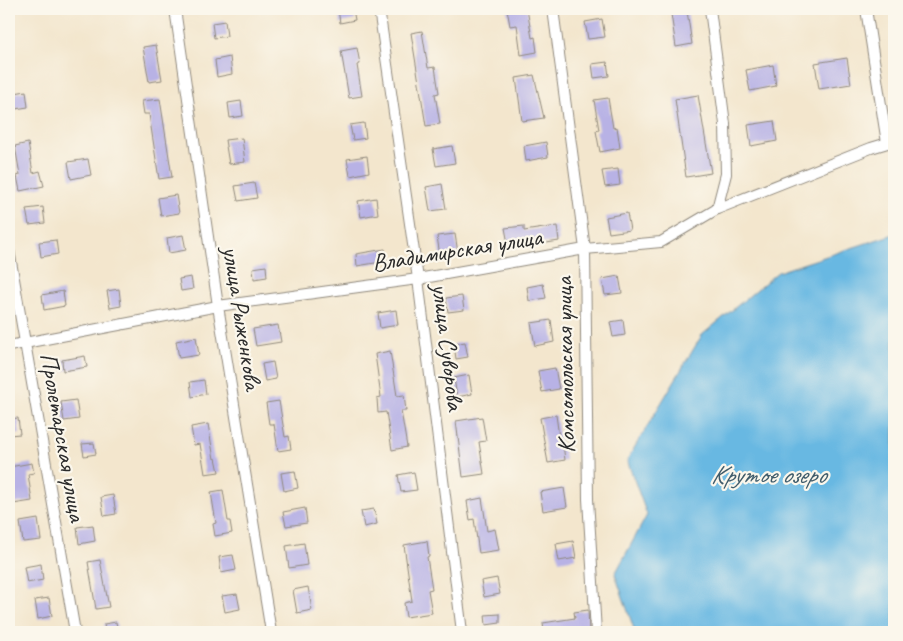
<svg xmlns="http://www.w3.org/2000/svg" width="903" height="641" viewBox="0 0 903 641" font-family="Caveat,sans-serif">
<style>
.water{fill:#67b8e2;stroke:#497286}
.building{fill:#b8b2e5}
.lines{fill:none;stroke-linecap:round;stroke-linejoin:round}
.street-casing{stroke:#8f887c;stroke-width:12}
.street{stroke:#fff;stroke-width:10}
.labels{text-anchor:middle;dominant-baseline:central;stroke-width:4.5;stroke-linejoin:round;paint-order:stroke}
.street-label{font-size:25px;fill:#2b2b2b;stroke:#fbf7ec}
.water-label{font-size:26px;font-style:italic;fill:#405c6b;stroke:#fbf7ec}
</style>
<rect width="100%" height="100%" fill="#fbf7ec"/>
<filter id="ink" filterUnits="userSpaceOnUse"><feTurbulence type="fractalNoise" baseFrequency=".02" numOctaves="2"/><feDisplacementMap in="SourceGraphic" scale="10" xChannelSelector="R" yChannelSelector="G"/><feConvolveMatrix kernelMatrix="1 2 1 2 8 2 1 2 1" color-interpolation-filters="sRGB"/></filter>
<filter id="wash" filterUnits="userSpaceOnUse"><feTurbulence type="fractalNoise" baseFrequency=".0096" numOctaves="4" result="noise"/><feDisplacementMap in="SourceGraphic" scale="20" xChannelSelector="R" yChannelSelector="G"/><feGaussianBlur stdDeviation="1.12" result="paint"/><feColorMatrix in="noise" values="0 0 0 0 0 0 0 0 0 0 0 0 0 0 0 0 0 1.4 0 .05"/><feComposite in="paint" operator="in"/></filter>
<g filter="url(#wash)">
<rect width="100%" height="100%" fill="#f3e6cd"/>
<!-- water -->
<path class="water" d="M894,234V632H635L615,574L647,515L627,460L702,335L778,272Z"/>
<g id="blocks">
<!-- building -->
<path class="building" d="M338,9H353L355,20L340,23Z
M507,9H527L532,38L535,37L537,52L521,55L517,25L510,26Z
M687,11L692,44L676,47L671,14Z
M602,19L605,37L588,39L585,22Z
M225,21L227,36L214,38L212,23Z
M422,31L428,68L435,67L439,93L435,94L440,124L426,126L411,33Z
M156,45L162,80L149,82L143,47Z
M357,48L360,64L357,65L362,96L349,98L341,51Z
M230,57L232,74L217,77L215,60Z
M847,58L851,84L819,89L815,63Z
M607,62L609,76L594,78L592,64Z
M773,65L776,86L750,91L746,70Z
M534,75L544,118L522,121L516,78Z
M26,91L28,107L9,110V94Z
M698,95L711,173L686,177L675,99Z
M608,98L613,128L617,127L620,148L600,152L596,131L599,130L594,100Z
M160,99L172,177L159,179L149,114H144L142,101Z
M241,101L243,116L230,118L228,103Z
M774,121L777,141L751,146L748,125Z
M364,123L366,138L353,140L350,125Z
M242,138L245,162L229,164L225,140Z
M546,142L548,157L526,161L524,146Z
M28,143L33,173L40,171L44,186L20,191L17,176L20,175L15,146Z
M452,146L455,163L436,166L433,149Z
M367,156L369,172L350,176L347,159Z
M88,159L91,175L71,179L68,162Z
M618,169L620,185L605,187L602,171Z
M254,183L257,198L238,201L235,186Z
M442,184L446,209L430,211L426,187Z
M176,195L179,213L161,216L158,198Z
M376,198L378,214L361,217L358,201Z
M43,207L45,223L29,225L26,209Z
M627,213L630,230L609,233L606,217Z
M524,226V231L557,226L559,241L509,249L505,228Z
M455,234L458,253L440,256L437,236Z
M183,235L186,250L169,253L167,238Z
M56,240L58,254L41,257L39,242Z
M385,249L387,261L357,266L356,254Z
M266,266L267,277L254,279L253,268Z
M619,276L622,293L605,295L602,279Z
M191,277L193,289L181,291L179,279Z
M543,284L546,298L529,301L527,287Z
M119,289L121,306L110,308L107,291Z
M63,291L65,306L44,310L42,295Z
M462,296L464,310L448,312L446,298Z
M396,310L398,325L380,328L378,313Z
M551,320L554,342L535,346L531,323Z
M623,320L625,335L613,337L610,322Z
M278,325L281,342L256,346L253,329Z
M196,337L199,355L179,358L176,341Z
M465,342L468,357L456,359L454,344Z
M390,351L397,396L404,395L406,411H401L407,447L392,450L386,412L378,413L377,398L381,397L375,354Z
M85,356L87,367L63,371L62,360Z
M273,362L276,379L265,381L262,364Z
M555,368L559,389L542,392L538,371Z
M469,375L472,394L457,397L454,378Z
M204,380L206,394L192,397L190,382Z
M76,400L79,419L64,421L61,402Z
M279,401L285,437L289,436L291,449L278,451L274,424H269L266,403Z
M556,415L560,444H563L565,460L548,463L540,418Z
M482,417L486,441L479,442L484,474L463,477L456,421Z
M18,418L20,434L9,435V419Z
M208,424L214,459L216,458L219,472L205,474L200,444L194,445L191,427Z
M94,443L96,454L84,456L82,444Z
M32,463L34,473L28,474L32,501L13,504L9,467Z
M295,471L298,488L284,491L281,473Z
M414,472L417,490L401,492L398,475Z
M564,488L567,507L543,511L540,492Z
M223,490L228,521H230L232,533L215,536L213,524L216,523L211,492Z
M113,495L116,514L104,516L101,497Z
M482,498L487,531L495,529L499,550L479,553L474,519L470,520L467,501Z
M305,508L307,523L286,526L283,512Z
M374,509L377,524L364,527L361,511Z
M38,519L41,540L23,542L20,522Z
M93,525L95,541L79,544L77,527Z
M427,541L429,556L427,557L432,589L428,590L432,613L406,617L404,603L412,601L404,545Z
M573,541L576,558L559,561L556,544Z
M304,543L307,565L289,568L286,546Z
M233,555L236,570L221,573L219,557Z
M100,560L109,607L96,609L88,562Z
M41,564L43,580L27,583L24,567Z
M497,578L500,594L484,597L481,581Z
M308,587L312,610L297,613L293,590Z
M237,594L240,609L225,612L222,596Z
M49,598L52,616L38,619L35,600Z
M588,610L589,632H544L543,623L575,618L574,612Z
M500,614V623L486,625L485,615Z
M116,622L118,632H105L104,624Z"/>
</g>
</g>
<g filter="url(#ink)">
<use href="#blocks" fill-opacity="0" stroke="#8f887c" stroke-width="1"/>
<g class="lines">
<!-- street casing -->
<g class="street-casing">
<path id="street" d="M175,9L218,306L271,632
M379,9L418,279L462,632
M553,9L585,249L588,499L596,632
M710,9L725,124L726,174L717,209
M866,9L887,143
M9,250L75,632
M9,346L218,306L418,279L585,249L661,242L717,209L871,148L894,141"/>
</g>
<!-- street -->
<use href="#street" class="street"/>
</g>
</g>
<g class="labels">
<!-- street labels -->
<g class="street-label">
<text transform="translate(457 250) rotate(-9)">Владимирская улица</text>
<text transform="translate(242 318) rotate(81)">улица Рыженкова</text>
<text transform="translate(448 347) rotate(83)">улица Суворова</text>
<text transform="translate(565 365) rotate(-91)">Комсомольская улица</text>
<text transform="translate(63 437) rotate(80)">Пролетарская улица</text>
</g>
<!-- water labels -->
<g class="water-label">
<text x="768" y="474">Крутое озеро</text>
</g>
</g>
<!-- margin -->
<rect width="903" height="641" fill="none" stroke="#fbf7ec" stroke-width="30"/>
</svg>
